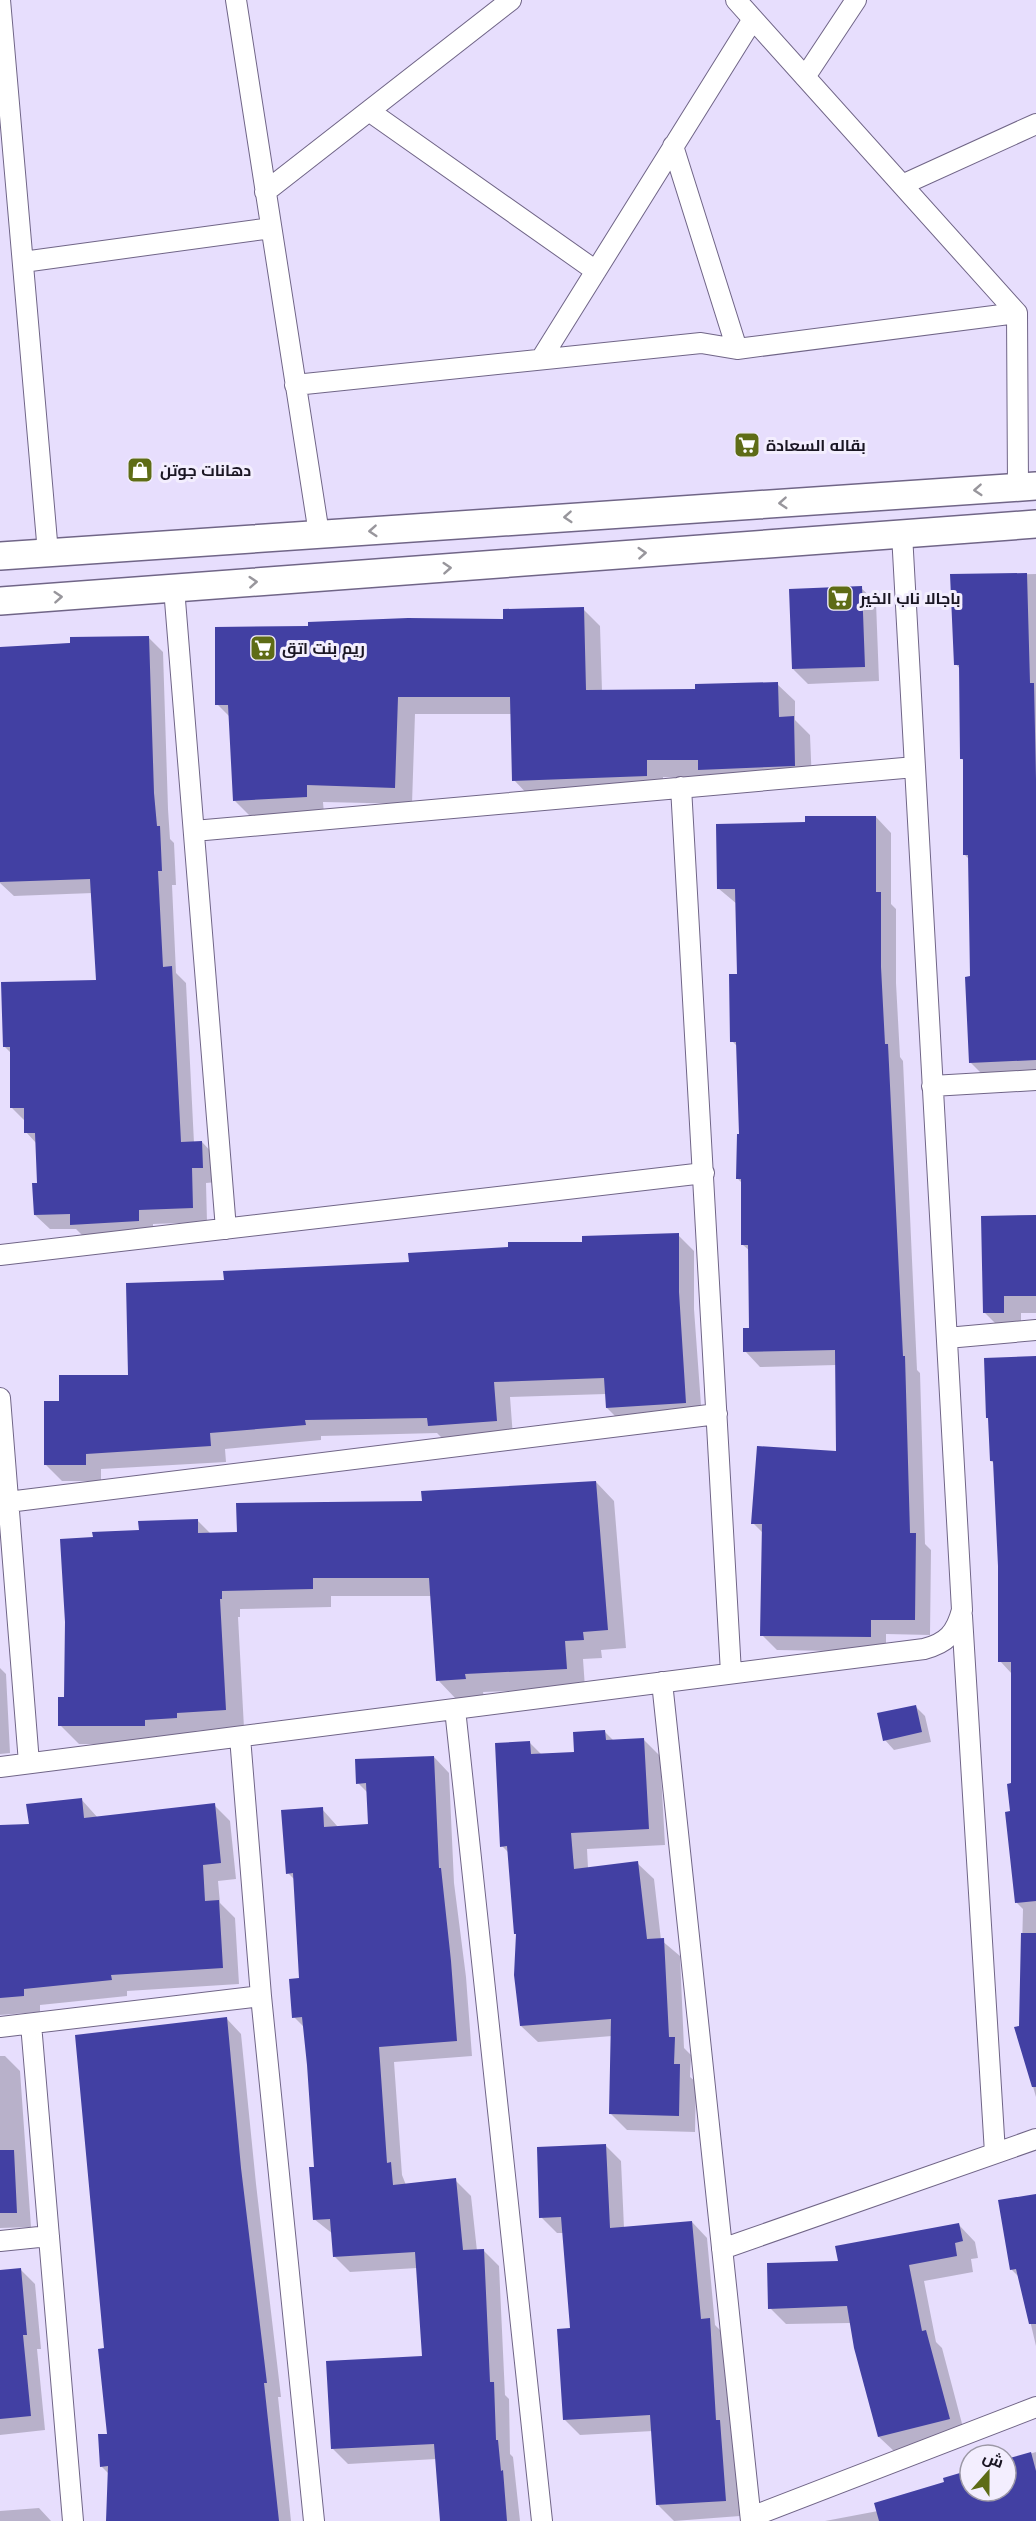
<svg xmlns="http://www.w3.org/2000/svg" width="1036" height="2521" viewBox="0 0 1036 2521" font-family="Montserrat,Cairo,sans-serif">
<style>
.shadow{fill:#0003}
.building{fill:#4240a3}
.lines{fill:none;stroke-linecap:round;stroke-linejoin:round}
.street-casing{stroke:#706587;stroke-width:22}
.secondary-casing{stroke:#706587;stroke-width:30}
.street{stroke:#fff;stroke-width:20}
.secondary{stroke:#fff;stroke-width:27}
.oneway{stroke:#98969c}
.labels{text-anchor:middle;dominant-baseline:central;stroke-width:6;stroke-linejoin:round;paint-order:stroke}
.poi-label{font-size:16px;font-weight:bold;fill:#1a1623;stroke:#f3eefe;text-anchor:start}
</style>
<rect width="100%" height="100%" fill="#e7defd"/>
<!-- shadow -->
<path class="shadow" d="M1036,574V1079L989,1081L970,1062V860L964,854L965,762L961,758L960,669L956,664L952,576Z
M861,588L876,602L879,681L808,684L793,669Z
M583,609L600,626L602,691H697L777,684L795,701V720L810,735L812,783L663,777V793L531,798L514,780L512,714H415L412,804L323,802L324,814L252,818L234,800L230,717L217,704L310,628L505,620Z
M149,638L163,652L168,809L170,839L174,843L176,885H172L176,973L186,983L194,1143L202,1142L216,1157L217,1182L206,1183L207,1222L153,1224V1235L86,1239L76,1229H50L35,1215L39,1185L37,1144L26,1132V1122L12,1108L11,1053L5,1047L97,981L93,893L14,896L0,883V648Z
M876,817L891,833V904L896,909V983L900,1057L903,1061L917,1370L920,1373L925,1544L931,1550L930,1635L886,1634V1652L777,1650L762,1635L763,1533L753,1523L837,1453L836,1365L760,1367L745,1351L751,1329L750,1251L743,1245V1184L738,1179L740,1136L738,1047L732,1041L738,975L737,904L719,889L806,823Z
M1036,1217V1313H1021V1330H1002L984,1312Z
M678,1235L694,1251V1309L702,1419L623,1424L607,1408L606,1394L510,1397L513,1437L446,1442L437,1433L321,1436V1440L225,1449L226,1462L101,1469V1481H62L46,1465L61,1403L130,1377L225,1282Z
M1036,1358V2097L1016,2028L1020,2027L1023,1909L1016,1902L1012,1813V1674L1000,1661V1566L995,1464L991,1461Z
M596,1482L614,1501L626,1648L601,1650L602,1658L583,1659L585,1688L483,1692L484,1697L456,1699L438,1680L432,1596H331V1607L240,1609V1617H238L244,1728L195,1731V1737L163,1744H79L60,1725L94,1538L197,1520L211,1534L238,1533L423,1503Z
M0,1668L6,1674L10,1753L0,1754Z
M916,1707L925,1716L931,1742L894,1750L885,1740Z
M605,1732L614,1741L643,1739L660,1756L665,1845L587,1849L588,1868L637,1863L654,1879L661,1940L680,1956L684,2048L691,2055L690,2077L696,2082L695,2132L627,2130L610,2113L612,2036L538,2042L521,2026L517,1936L509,1853L502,1846L530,1743L542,1755L576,1753Z
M434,1757L449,1773L454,1883L466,1977L472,2056L394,2062L402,2175L406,2185L455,2180L471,2196L477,2251H484L499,2266L505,2395L509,2399L510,2454L513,2457L520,2521H441L436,2459L348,2464L332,2448L423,2358L417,2268L350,2272L334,2256L333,2234L314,2219L316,2168L305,2028L294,2017L301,1979L295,1880L288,1873L322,1809L338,1827L369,1825L368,1793L358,1783Z
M81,1799L98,1818L214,1805L230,1821L236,1879L218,1881L220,1903L235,1918L239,1984L127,1991V1996L40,2005V2012L0,2015V1827L30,1826Z
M227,2019L241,2034L256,2184L281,2397H278L291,2521H108L109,2474L101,2466L109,2435L106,2350Z
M0,2056H5L20,2071L31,2227L0,2228Z
M606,2146L621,2161L624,2228L692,2222L707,2238L715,2325L726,2336L731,2433L735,2437L740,2516L674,2521L658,2505L653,2431L580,2435L564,2419L572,2329L564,2233H557L541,2217Z
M1036,2195V2346L1020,2278L1011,2269Z
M959,2225L975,2242L978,2258L971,2259L973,2272L924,2281L936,2342L942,2348L965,2435L896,2453L879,2437L851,2323L786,2324L770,2308L840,2262Z
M20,2269L35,2284L41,2349H37L45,2430L0,2435V2271Z
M1036,2452V2521H825L878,2511L970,2471V2491H1006V2461Z
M39,2508L51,2521H0V2511Z"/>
<!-- building -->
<path class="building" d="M1027,573L1030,683H1034L1036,779V1060L969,1063L965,977L970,976L968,855H963V759H960L959,665H954L950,574Z
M862,586L865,667L792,669L789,589Z
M584,607L586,690L695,689V684L778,682L779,717L794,716L795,766L698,770V760H647V776L512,781L510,697H398L395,788L307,785V797L233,801L228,705H215V627L308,626V622L408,618L503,619V609Z
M149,636L154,793L157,826H160L162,871H158L163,967L172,966L181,1142L202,1141L203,1168H192L193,1208L139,1210V1221L70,1225V1214L34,1215L32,1183H37L35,1133H24V1108H10V1047H3L1,982L96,980L90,879L0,882V647L70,643V637Z
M805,816H876V892H881V967L885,1044H888L903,1356H905L910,1533H916L915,1620H871V1637L760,1636L762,1524H751L757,1446L836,1451L835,1350L743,1352V1328H749L748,1245H741V1179H736L737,1134H739L736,1042H730L729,974H737L735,889H717L716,824L805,822Z
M1036,1215V1296H1004V1313H983L981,1216Z
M679,1233V1292L686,1403L606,1408L604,1378L494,1382L497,1421L428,1426L427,1418L305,1420L306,1425L210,1433L211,1446L86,1454V1465H44V1401H59V1375H128L126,1283L224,1280L223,1271L409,1262L408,1253L508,1247V1242H582V1236Z
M1036,1356V1901L1015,1903L1005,1812L1010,1811L1007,1784L1011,1783V1662H998V1566L993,1461H990L988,1418H986L984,1358Z
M596,1481L608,1630L583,1632L584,1640L565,1641L567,1669L465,1674L466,1679L436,1681L429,1578H313V1589L222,1591V1599H220L226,1710L177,1713V1718L145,1720V1726H58V1697H64L65,1622L60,1539L93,1537L92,1532L139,1530L138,1521L198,1519V1533L237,1532L236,1503L422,1501L421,1491Z
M916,1705L922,1732L883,1741L877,1713Z
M605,1730L606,1740L644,1738L649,1829L571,1833L574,1869L638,1861L647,1939L664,1938L669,2037H675L674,2064H680L679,2116L609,2114L611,2019L520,2026L514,1975L516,1934H514L507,1846L500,1847L495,1743L530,1741L531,1754L574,1752L573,1732Z
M434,1756L439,1868H441L451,1961L457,2041L379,2047L387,2163L391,2162L393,2185L456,2178L463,2250L484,2249L490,2382H494L496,2440H498L501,2471L503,2470L507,2521H440L434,2444L331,2449L326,2361L422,2356L415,2252L333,2257L330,2219L313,2220L309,2167H314L307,2065L302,2017L292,2018L289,1979L299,1978L293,1873L286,1874L281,1810L323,1807L324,1827L368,1824L366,1783L356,1784L355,1759Z
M82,1798L84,1818L215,1803L221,1863L203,1865L205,1901L219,1900L223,1968L111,1975L112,1980L24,1989V1996L0,1998V1825L29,1824L26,1804Z
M1021,1933H1036V2087H1032L1014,2027L1019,2026Z
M227,2017L241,2168L267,2383H264L279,2521H106L108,2466L100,2467L98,2434H107L98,2349L104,2348L75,2035Z
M606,2144L610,2228L692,2221L701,2319L710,2318L716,2420H720L726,2501L656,2505L650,2415L563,2420L557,2329L570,2328L561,2217L539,2218L537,2147Z
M0,2150H14L17,2213H0Z
M1036,2194V2324H1029L1016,2269L1010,2270L998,2200Z
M959,2223L963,2241L955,2243L957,2256L909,2265L922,2331L926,2330L950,2419L878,2437L854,2348L847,2306L768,2309L767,2263L838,2261L835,2246Z
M21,2268L27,2335H23L31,2416L0,2419V2270Z
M1031,2452L1036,2471V2521H879L874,2503L944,2482L943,2478L970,2470V2491H1006V2459Z"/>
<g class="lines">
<!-- street casing -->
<g class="street-casing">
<path id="street" d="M0,0L48,553
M236,0L319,534
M736,0L1017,313L1018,487
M805,77L856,0
M369,111L596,271
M673,146L737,349
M902,185L1036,124
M265,192L511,0
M23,262L271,228
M541,359L753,19
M295,385L701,343L737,349L1017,313
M174,588L226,1229
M681,787L731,1673
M194,831L915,767
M932,1086L1036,1080
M0,1255L704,1173
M947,1338L1036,1330
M0,1398L29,1763
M8,1502L717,1414
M962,1616L995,2153
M662,1682L751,2521
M455,1709L542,2521
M240,1737L261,1996L314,2521
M0,1767L924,1649C947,1643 956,1633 962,1610L902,534
M31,2024L73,2521
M0,2027L261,1996
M0,2241L49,2236
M722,2249L1036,2139
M751,2517L1036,2407"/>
</g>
<!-- secondary casing -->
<g class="secondary-casing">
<path id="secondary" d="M0,556L1036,486
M0,601L1036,524"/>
</g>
<!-- street -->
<use href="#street" class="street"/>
<!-- secondary -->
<use href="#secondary" class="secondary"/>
</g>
<!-- one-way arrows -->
<defs><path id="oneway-chevron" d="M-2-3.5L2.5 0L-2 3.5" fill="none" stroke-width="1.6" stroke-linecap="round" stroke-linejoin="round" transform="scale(1.5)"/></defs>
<g class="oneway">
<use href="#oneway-chevron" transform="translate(978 490) rotate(176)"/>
<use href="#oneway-chevron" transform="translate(783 503) rotate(176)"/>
<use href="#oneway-chevron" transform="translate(568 517) rotate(176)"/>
<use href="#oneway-chevron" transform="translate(373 531) rotate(176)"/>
<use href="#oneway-chevron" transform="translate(642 553) rotate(-4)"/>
<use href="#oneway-chevron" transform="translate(447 568) rotate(-4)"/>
<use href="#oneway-chevron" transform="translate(253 582) rotate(-4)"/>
<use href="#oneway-chevron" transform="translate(58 597) rotate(-4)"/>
</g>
<!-- icons -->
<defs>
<g id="supermarket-square" transform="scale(1.35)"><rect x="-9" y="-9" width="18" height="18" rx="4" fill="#5e6c16" stroke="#f3eefe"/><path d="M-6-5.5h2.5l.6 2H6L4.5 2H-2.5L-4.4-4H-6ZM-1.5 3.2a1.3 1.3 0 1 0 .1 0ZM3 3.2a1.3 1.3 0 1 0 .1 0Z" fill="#fff"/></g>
<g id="shop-square" transform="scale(1.35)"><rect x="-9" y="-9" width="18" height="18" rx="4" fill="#5e6c16" stroke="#f3eefe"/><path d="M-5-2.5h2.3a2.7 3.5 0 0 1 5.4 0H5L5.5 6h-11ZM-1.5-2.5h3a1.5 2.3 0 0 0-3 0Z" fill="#fff"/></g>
</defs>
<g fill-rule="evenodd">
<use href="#supermarket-square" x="747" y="445"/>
<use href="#shop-square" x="140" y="470"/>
<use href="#supermarket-square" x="840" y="598"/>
<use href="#supermarket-square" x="263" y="648"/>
</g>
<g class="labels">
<!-- poi labels -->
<g class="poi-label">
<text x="766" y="445">بقاله السعادة</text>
<text x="160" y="470">دهانات جوتن</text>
<text x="860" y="598">باجالا ناب الخير</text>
<text x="282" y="648">ريم بنت اتق</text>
</g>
</g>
<!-- north arrow -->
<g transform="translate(988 2473) rotate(21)"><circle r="28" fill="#f3eefe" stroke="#9c98a6" stroke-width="1.5"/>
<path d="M0-4.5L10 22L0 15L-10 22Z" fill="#5e6c16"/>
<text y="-9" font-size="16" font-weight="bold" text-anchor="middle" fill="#1a1623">ش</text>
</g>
</svg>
